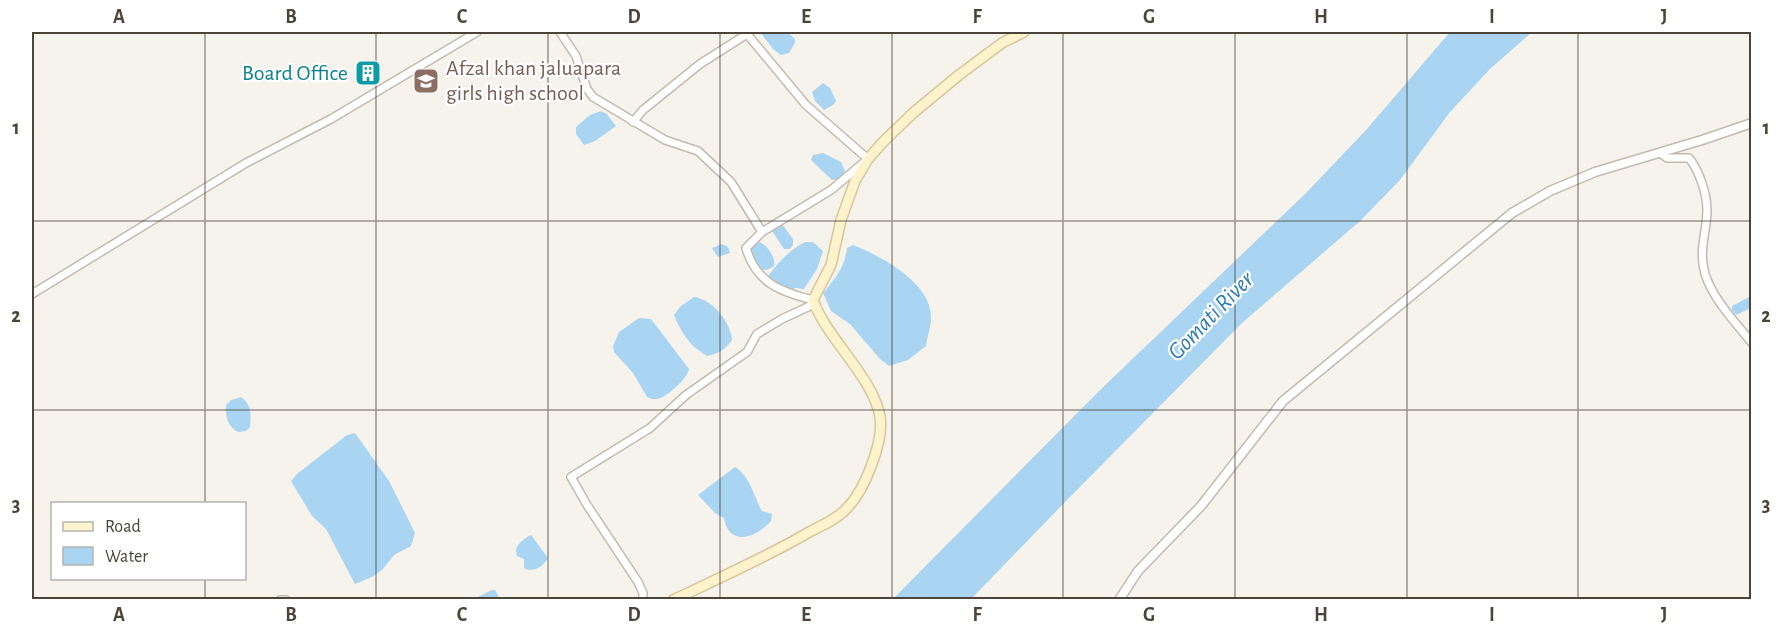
<svg xmlns="http://www.w3.org/2000/svg" width="1783" height="631" viewBox="0 0 1783 631" font-family="'Alegreya Sans',sans-serif">
<style>
.education{fill:#efe8d6}
.water{fill:#a9d4f2}
.lines{fill:none;stroke-linecap:round;stroke-linejoin:round}
.minor-casing{stroke:#c2bbae;stroke-width:10}
.tertiary-casing{stroke:#c2bbae;stroke-width:11}
.secondary-casing{stroke:#d6c79b;stroke-width:12}
.minor{stroke:#fff;stroke-width:7}
.tertiary{stroke:#fff;stroke-width:8}
.secondary{stroke:#fff3cd;stroke-width:9}
.grid{fill:none;stroke:#4b4439;stroke-width:1.5;stroke-opacity:0.55}
.labels{text-anchor:middle;dominant-baseline:central;stroke-width:4.5;stroke-linejoin:round;paint-order:stroke}
.education-label{font-size:22px;fill:#785e54;stroke:#fff;text-anchor:start}
.culture-label{font-size:22px;fill:#0d838f;stroke:#fff;text-anchor:end}
.water-label{font-size:24px;font-style:italic;fill:#2e7ab2;stroke:#fff}
.neatline{fill:none;stroke:#4b4439;stroke-width:2}
.grid-label{font-size:20px;text-anchor:middle;font-weight:bold;fill:#4b4439}
</style>
<rect width="100%" height="100%" fill="#f6f3ec"/>
<!-- education -->
<path class="education" d="M424,69L435,88L427,92L416,74Z"/>
<!-- water -->
<path class="water" d="M760,32H787L795,39V43L789,53L781,55L773,49Z
M1450,32H1532L1490,69L1450,112L1400,180L1360,221L1242,323L1067,500L971,599H893L1099,391L1305,194L1367,129Z
M823,83L830,88L836,101L833,105L824,110L815,101L812,92Z
M601,111L607,114L616,126L595,141L584,145L576,134V127L590,115Z
M823,153L841,162L845,171C842,177 839,180 832,180L811,160L813,155Z
M777,224H782L793,239V245L790,249H784L772,231Z
M758,241C767,245 776,257 774,266C760,278 749,260 750,247Z
M805,242H813L823,251L817,269L804,289L796,288L787,291L776,286L768,276C779,262 789,250 805,242Z
M722,244L728,247L730,253L718,257L712,248Z
M853,245C881,256 932,283 931,318C931,327 927,337 926,346L908,360L889,366L880,359L850,324L831,311L823,293C835,279 845,267 847,248Z
M1751,296V308L1736,315L1732,310V306Z
M694,297C712,299 731,322 732,340C726,349 718,354 707,356C690,346 681,333 674,315L681,306Z
M639,318L651,319L689,369C688,378 666,398 657,399C653,400 650,398 647,397L633,373L614,352L613,346L619,332Z
M241,397C252,405 251,415 250,427L246,431L238,432C228,426 225,417 226,405L231,400Z
M355,433L389,481L415,533L411,546L394,555L382,570L372,577L355,584L326,529L312,516L291,481L297,474L347,435Z
M735,467C750,476 754,497 762,511L772,514L771,521C757,537 729,548 724,518L715,513L698,495Z
M531,535L548,558C543,567 533,573 524,568V559L517,556C513,546 523,539 531,535Z
M492,590H495L500,599H474Z"/>
<g class="lines">
<!-- minor casing -->
<g class="minor-casing">
<path id="minor" d="M560,32L576,56L587,89L593,97L665,140L698,151L731,182L762,232L831,190L868,159L806,105L747,34L700,64L643,110L633,122
M1660,153L1667,158H1689C1699,170 1707,194 1707,210C1707,232 1698,250 1705,274C1713,299 1735,322 1752,343
M762,232L746,248C756,283 781,292 813,300
M32,294L246,163L331,119L477,32
M280,600H286
M643,600V593L638,582L587,505L571,477L650,428L686,395L747,352L757,334L782,319L814,304"/>
</g>
<!-- tertiary casing -->
<g class="tertiary-casing">
<path id="tertiary" d="M1119,600L1138,571L1201,506L1283,401L1512,213L1550,191L1595,172L1702,140L1752,123"/>
</g>
<!-- secondary casing -->
<g class="secondary-casing">
<path id="secondary" d="M673,600C719,578 767,557 811,531C823,525 837,519 846,509C864,492 884,442 880,417C874,378 826,338 813,300L831,265L841,220L855,181L868,159L883,142L913,113L959,75L1002,43L1024,32"/>
</g>
<!-- minor -->
<use href="#minor" class="minor"/>
<!-- tertiary -->
<use href="#tertiary" class="tertiary"/>
<!-- secondary -->
<use href="#secondary" class="secondary"/>
</g>
<!-- grid -->
<path class="grid" d="M205,32V504M376,32V600M548,32V600M720,32V600M892,32V600M1063,32V600M1235,32V600M1407,32V600M1578,32V600M32,221H1752M32,410H1752M205,578V600"/>
<!-- icons -->
<defs>
<g id="building-square" transform="scale(1.35)"><rect x="-9" y="-9" width="18" height="18" rx="4" fill="#0f9aa8" stroke="#fff"/><path d="M-4-6H4V6H1V3H-1V6H-4ZM-2.5-4.3h1.7v1.8h-1.7ZM.8-4.3h1.7v1.8H.8ZM-2.5-1h1.7V.8h-1.7ZM.8-1h1.7V.8H.8Z" fill="#fff"/></g>
<g id="school-square" transform="scale(1.35)"><rect x="-9" y="-9" width="18" height="18" rx="4" fill="#8d6e63" stroke="#fff"/><path d="M0-5L7-2L0 1L-7-2ZM-4 1L0 2.5L4 1V4Q0 6-4 4Z" fill="#fff"/></g>
</defs>
<g fill-rule="evenodd">
<use href="#building-square" x="368" y="73"/>
<use href="#school-square" x="426" y="81"/>
</g>
<g class="labels">
<!-- education labels -->
<g class="education-label">
<text x="446" y="68">Afzal khan jaluapara<tspan x="446" dy="25">girls high school</tspan></text>
</g>
<!-- culture labels -->
<g class="culture-label">
<text x="348" y="73">Board Office</text>
</g>
<!-- water labels -->
<g class="water-label">
<text transform="translate(1211 316) rotate(-46)">Gomati River</text>
</g>
</g>
<!-- border -->
<rect width="1783" height="631" fill="none" stroke="#ffffff" stroke-width="66"/>
<!-- legend -->
<rect x="51" y="502" width="195" height="78" fill="#ffffff" stroke="#b7b4b0" stroke-width="1.5"/>
<rect x="63" y="522" width="30" height="9" fill="#fff3cd" stroke="#b7b4b0" stroke-width="1.5"/>
<text x="105" y="532" font-size="18" fill="#4b4439">Road</text>
<rect x="63" y="547" width="30" height="18" fill="#a9d4f2" stroke="#b7b4b0" stroke-width="1.5"/>
<text x="105" y="562" font-size="18" fill="#4b4439">Water</text>
<rect x="33" y="33" width="1717" height="565" class="neatline"/>
<g class="grid-label">
<text x="119" y="23">A</text>
<text x="291" y="23">B</text>
<text x="462" y="23">C</text>
<text x="634" y="23">D</text>
<text x="806" y="23">E</text>
<text x="977" y="23">F</text>
<text x="1149" y="23">G</text>
<text x="1321" y="23">H</text>
<text x="1492" y="23">I</text>
<text x="1664" y="23">J</text>
<text x="16" y="134">1</text>
<text x="1766" y="134">1</text>
<text x="16" y="322">2</text>
<text x="1766" y="322">2</text>
<text x="16" y="511">3</text>
<text x="1766" y="511">3</text>
<text x="119" y="621">A</text>
<text x="291" y="621">B</text>
<text x="462" y="621">C</text>
<text x="634" y="621">D</text>
<text x="806" y="621">E</text>
<text x="977" y="621">F</text>
<text x="1149" y="621">G</text>
<text x="1321" y="621">H</text>
<text x="1492" y="621">I</text>
<text x="1664" y="621">J</text>
</g>
</svg>
